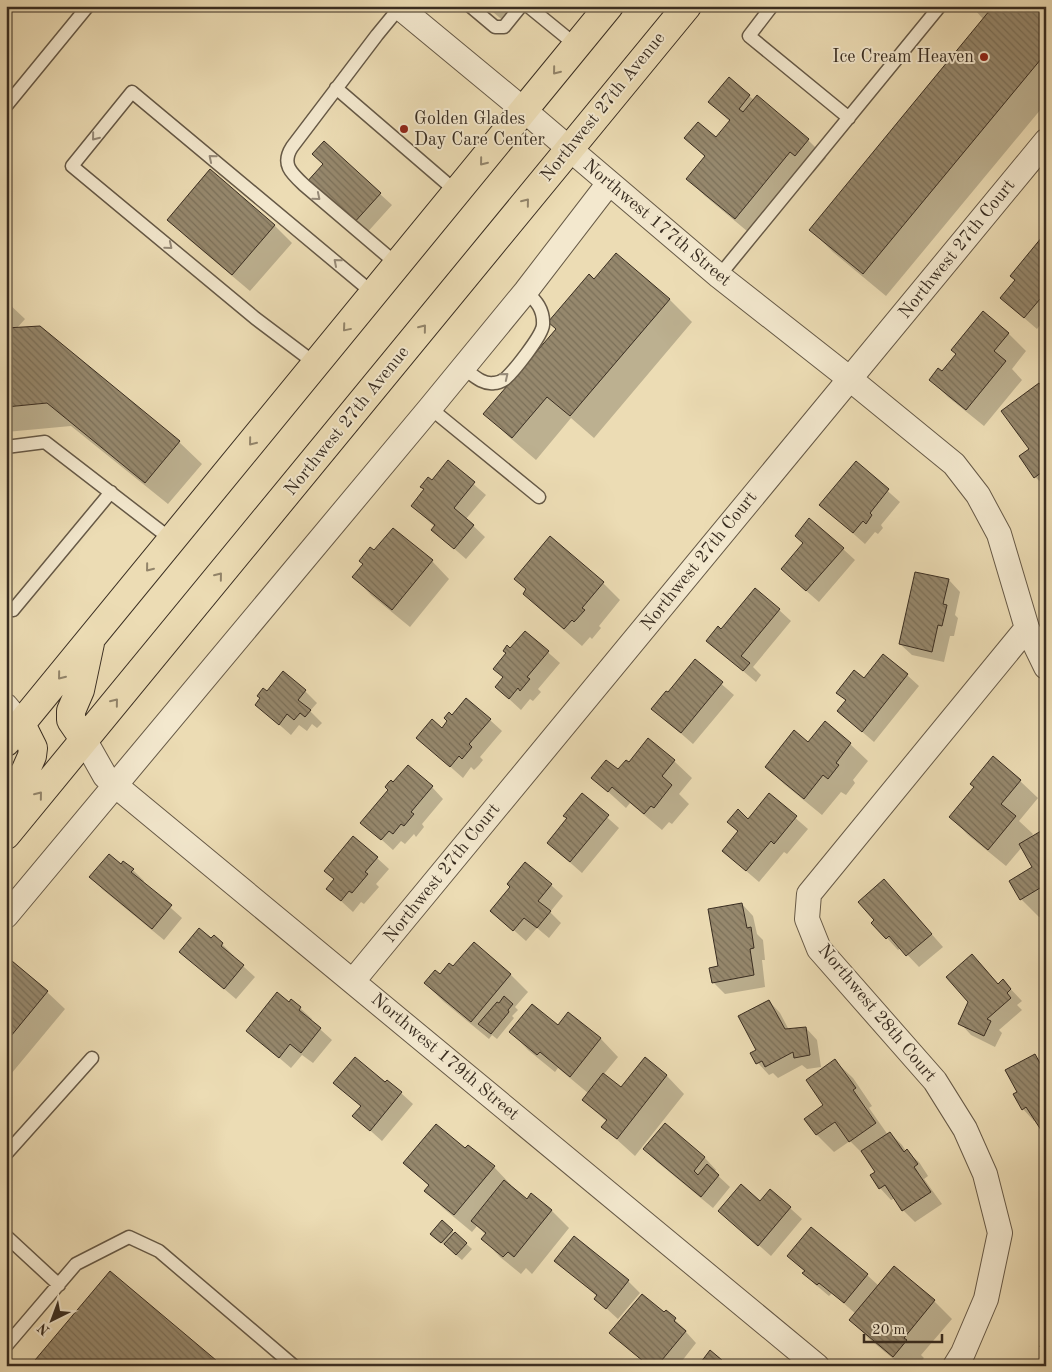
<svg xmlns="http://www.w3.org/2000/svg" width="1052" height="1372" viewBox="0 0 1052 1372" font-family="'Old Standard TT',serif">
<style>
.shadow{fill:#0003}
.building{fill:url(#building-back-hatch);stroke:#392d21}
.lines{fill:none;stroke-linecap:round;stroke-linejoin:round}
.service-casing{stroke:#665946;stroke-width:15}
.minor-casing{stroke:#665946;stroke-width:26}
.primary-casing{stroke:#392d21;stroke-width:30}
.service{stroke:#f3e8ce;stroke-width:12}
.minor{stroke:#f3e8ce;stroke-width:24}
.primary{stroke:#ecdcb4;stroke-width:28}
.oneway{stroke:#92846a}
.oneway2{stroke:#968a78}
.poi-dot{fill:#8f2418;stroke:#f3e8ce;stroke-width:2}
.labels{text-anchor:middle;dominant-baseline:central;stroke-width:4;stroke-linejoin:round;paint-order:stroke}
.poi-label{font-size:18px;fill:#392d21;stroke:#f3e8ce;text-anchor:end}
.street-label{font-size:18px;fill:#392d21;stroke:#f3e8ce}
</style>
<defs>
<pattern id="building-back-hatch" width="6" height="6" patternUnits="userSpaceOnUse" patternTransform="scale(1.25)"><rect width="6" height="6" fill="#96886d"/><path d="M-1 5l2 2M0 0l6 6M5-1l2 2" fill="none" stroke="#7b7059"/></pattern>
</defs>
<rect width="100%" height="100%" fill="#ecdcb4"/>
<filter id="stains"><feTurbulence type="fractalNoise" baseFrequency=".004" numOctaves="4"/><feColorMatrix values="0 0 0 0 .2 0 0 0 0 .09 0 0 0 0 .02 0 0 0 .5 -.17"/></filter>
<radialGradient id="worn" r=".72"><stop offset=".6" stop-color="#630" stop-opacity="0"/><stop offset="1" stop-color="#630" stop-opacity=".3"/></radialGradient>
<!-- shadow -->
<path class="shadow" d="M486,6H522L507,24Z
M1046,6V103L886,296L833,252L811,230L984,20L975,10Z
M749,96L754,100L757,97L808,140L826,158L813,173L808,168L753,236L705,196L688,179L706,158L686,138L716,139L730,122L710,102Z
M324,165L380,194L392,205L364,236Z
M210,171L275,226L292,243L250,291L186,237L169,219Z
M1046,242V318L1037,329L1001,298Z
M617,255L670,300L692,322L594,438L571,418L536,460L508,436L485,413L557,329Z
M6,301L25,319L17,328L179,442L202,464L168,504L71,426L6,432Z
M984,313L1009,334L1026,351L1012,369L1022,380L984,426L948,397L930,379L942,373L957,354Z
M1039,385L1046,392V487L1035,477L1030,450Z
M448,462L486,495L466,519L485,537L466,559L433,530L435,527L412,506Z
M856,463L900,502L881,525L883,528L878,534L875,532L865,544L821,505Z
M805,543L843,549L855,560L819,602L795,581Z
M375,552L432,561L449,579L410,627L371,595L354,577Z
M949,580L960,592L955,615L958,618L954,636H950L944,662L912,655L900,644Z
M603,583L620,600L599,626L601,628L592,639L590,637L582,646L542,611L524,594Z
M779,610L791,621L753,667L761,675L756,682L708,641L721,631Z
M525,632L560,663L538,689L541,692L533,701L530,699L521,710L496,687L504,678L510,650Z
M695,661L734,695L693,744L653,709L668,694Z
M907,675L919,686L874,742L838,711L846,701L838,693L864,680Z
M305,691L317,703L310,711L322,723L317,728L312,724L307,731L299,725L291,735L257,705L267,693Z
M452,717L490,720L502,731L480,757L483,760L479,765L474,770L471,767L463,778L418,738L442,729Z
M825,723L850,744L868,761L853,780L855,783L846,795L841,792L822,815L784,784L766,767L808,743Z
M674,761L692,778L679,794L689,804L672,824L669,822L662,830L630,803L626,808L593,778L618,771L629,764Z
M1020,781L1038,798L1019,821L1033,834L1029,839L1046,829V913L1039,917L1021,899L1011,882L1034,867L1022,847L1006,866L968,835L951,817Z
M393,784L432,787L443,799L422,824L424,827L416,837L414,834L405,844L401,841L393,850L362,822Z
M582,795L619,828L582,873L548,843L568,819Z
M769,795L808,829L787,854L784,852L759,882L723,851L738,832L728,822L748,820Z
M377,858L389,869L376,884L379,887L364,904L361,902L353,912L328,889Z
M121,866L133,870L144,881L143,883L182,918L164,940L102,889L91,877Z
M884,880L943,947L919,967L901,948L898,950L873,923L876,920Z
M551,885L563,896L550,912L561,923L549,938L537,928L526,941L492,911Z
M742,904L753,916L757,934L763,940L765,960H762L765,987L725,994L713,982L720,967Z
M211,940L222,944L234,956L233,957L255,977L236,999L181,952Z
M6,958L47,992L65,1009L6,1080Z
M984,968L999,985L1003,981L1022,1001L1017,1005L1022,1010L999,1030L1002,1033L995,1047L971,1035L960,1023Z
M510,974L528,992L515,1007L518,1010L512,1016L514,1018L497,1039L492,1035L489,1039L443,1001L425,983L440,976Z
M769,1001L780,1013L789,1030L806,1028L817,1040L821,1067L807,1069L802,1065L778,1078L773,1073L769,1075L758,1063L752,1053L758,1050Z
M289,1004L300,1008L312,1019L311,1021L332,1040L313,1063L302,1055L291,1068L248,1031Z
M569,1013L601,1039L618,1057L604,1074L622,1089L645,1059L667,1076L684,1094L635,1156L603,1127L607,1122L583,1100L588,1093L558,1068L555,1072L528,1050L511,1032L558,1026Z
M1034,1055L1046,1067V1135L1036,1120L1034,1121L1023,1109L1018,1092Z
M835,1061L853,1078L872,1106L869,1108L888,1135L890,1133L902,1145L906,1151L919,1162L928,1176L924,1179L942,1204L915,1222L903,1210L895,1198L891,1200L880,1188L877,1172L867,1158L850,1141L834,1152L817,1135L806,1119L825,1106Z
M335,1083L385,1084L401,1093L413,1104L382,1141L354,1116L361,1107Z
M665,1125L705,1158L716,1170L714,1172L730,1187L713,1208L656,1161L645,1149Z
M465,1150L494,1167L511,1185L510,1186L527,1200L532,1195L552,1211L569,1228L532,1274L526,1268L521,1274L500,1257L483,1239L486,1235L477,1226L472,1232L443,1208L426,1191L429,1186L405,1163Z
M770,1190L802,1219L771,1256L720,1211L760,1202Z
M442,1222L472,1249L462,1260L437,1239Z
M811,1229L867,1275L879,1286L894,1268L934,1301L952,1319L921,1355L924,1358L917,1366H902L868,1338L851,1320L856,1314L832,1293L829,1296L816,1285L804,1273L806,1272L789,1256Z
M575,1238L628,1281L640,1293L618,1319L596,1299L598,1297L556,1261Z
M666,1312L687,1331L686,1332L696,1343L678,1366H648L611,1333L664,1314Z"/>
<!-- building -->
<path class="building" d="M973,6H1046V53L863,274L809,230L990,10H973Z
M729,77L750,95L739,109L743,112L757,95L809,139L795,156L790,152L735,219L686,179L705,156L684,138L698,122L716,137L730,120L708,102Z
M324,141L381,193L352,225L305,184L323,164L312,154Z
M210,169L275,225L232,275L167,220Z
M1042,237L1046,241V304L1040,299L1024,318L1000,298L1015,280L1010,276Z
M616,253L670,299L570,416L547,397L512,438L483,414L556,329L548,322L589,274L594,279Z
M983,311L1009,333L994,351L1006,361L966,410L929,380L938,368L942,371L956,354L951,350Z
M40,326L180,441L145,483L47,403L6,407V328Z
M1039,383L1046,392V469L1034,478L1019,456L1029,449L1001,411Z
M448,460L475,482L454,508L474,525L454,549L431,530L435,525L411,506L424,489L420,487L428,477L432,480Z
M856,461L889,489L870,513L872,515L866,524L863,521L853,533L819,505Z
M809,518L844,548L806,591L781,569L803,543L795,536Z
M393,528L433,560L392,610L352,577L363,564L359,561L370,547L374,550Z
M550,536L604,582L582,608L585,610L574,622L572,620L564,629L523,594L526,589L514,579Z
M915,572L949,579L943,604L947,605L942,626L938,625L932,652L899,644Z
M755,588L780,609L741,656L750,663L743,671L706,641L718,626L721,629Z
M525,631L549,651L527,677L530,679L520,691L518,688L509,699L495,687L503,677L493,669L506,653L503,651L507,645L510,648Z
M883,654L908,674L862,732L837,711L846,700L836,693L854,670L864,678Z
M695,659L723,682L681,733L651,709L666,691L668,692Z
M283,671L306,690L298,700L311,710L305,717L300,713L294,720L287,714L279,725L255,705L260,698L257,696L263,688L267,691Z
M466,698L491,719L469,744L472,747L462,759L459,756L450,767L416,738L432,719L442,728L447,721L444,718L449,712L452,715Z
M825,721L851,743L836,763L839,765L828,779L823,775L804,799L765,767L794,730L808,742Z
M648,738L675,760L662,776L672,785L654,808L651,806L644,814L612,787L608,792L591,778L606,760L618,769L626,760L629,762Z
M993,756L1021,780L1001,804L1016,816L988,850L949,817L974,787L970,784Z
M408,765L433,786L411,812L414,814L404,826L401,824L393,834L389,831L381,840L360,823L388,790L385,787L388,783L391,780L393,782Z
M582,793L609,815L570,862L547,843L567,818L563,816Z
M769,793L797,816L774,844L771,841L746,871L722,851L738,831L727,822L738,809L748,819Z
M1046,828V887L1045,885L1020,900L1009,881L1032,867L1019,844Z
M353,836L378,857L365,872L368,874L352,893L349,891L341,901L326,889L334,879L324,871Z
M109,854L121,864L123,861L134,869L131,872L172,905L152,929L89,877Z
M525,862L552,884L538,901L551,911L537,928L524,918L513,931L490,911L510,887L507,884Z
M884,879L932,934L906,956L889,936L886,939L871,923L874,920L858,902Z
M742,903L747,928L751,927L754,948L750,949L754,975L712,983L709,968L718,966L708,909Z
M199,928L211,938L214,935L223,943L221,946L244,965L224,989L179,952Z
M474,942L511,974L471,1022L424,983L435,970L440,974L449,963L453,966Z
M972,954L998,984L1003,979L1011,989L1007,993L1011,998L987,1019L991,1021L984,1036L958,1024L968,1002L946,977Z
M6,956L48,991L6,1042Z
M277,992L289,1002L291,999L301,1007L299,1010L321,1028L301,1053L290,1044L279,1058L246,1031Z
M504,996L513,1004L508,1010L509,1012L491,1034L478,1024L497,1002L499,1003Z
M769,1000L785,1029L806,1027L810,1055L794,1058L793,1052L765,1067L762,1061L756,1064L750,1053L756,1050L738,1016Z
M532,1004L558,1025L568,1012L601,1038L570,1077L540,1052L537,1055L509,1032Z
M1035,1054L1046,1074V1131L1043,1133L1026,1107L1022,1110L1013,1094L1017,1092L1005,1070Z
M355,1057L385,1082L387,1080L402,1092L370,1131L352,1116L361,1106L333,1083Z
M645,1057L667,1075L617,1139L601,1127L607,1120L582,1100L603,1073L621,1087Z
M835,1059L856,1088L853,1090L876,1123L849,1142L835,1122L816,1135L804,1119L823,1105L806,1080Z
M665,1123L705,1157L694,1171L698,1175L707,1164L719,1175L701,1197L643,1149Z
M436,1124L465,1148L468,1145L495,1166L454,1215L424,1191L429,1185L403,1163Z
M890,1132L904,1152L907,1149L918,1164L914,1167L931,1192L902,1211L885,1185L879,1189L870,1175L875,1172L861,1151Z
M504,1180L527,1199L531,1193L552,1210L514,1257L508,1252L503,1257L481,1239L486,1233L471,1221Z
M741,1184L760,1201L770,1189L791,1207L758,1246L718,1211Z
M442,1220L453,1230L441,1243L430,1234Z
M811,1227L868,1274L844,1303L819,1283L817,1285L802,1273L805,1271L787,1256Z
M455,1232L467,1243L456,1255L444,1244Z
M574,1236L629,1280L606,1309L594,1299L597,1295L554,1261Z
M894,1266L935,1300L904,1338L907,1340L893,1357L849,1320Z
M110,1271L223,1366H30Z
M642,1294L664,1312L666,1310L676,1318L674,1321L686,1331L657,1366H649L609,1333Z
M1046,1324V1348L1040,1347Z
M710,1350L729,1366H698Z"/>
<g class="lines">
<!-- service casing -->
<g class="service-casing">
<path id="service" d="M470,6L495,27H504L521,6
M528,6L577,46
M772,6L749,36L849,118
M336,88L458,193
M6,106L88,6
M398,265L304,185C291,173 281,164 292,147L377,35L400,7
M719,276L940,6
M316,364L255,318L72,166L132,92L374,294
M463,368C472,374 482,385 494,383C497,383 502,381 505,379C514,371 542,336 543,325C544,309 536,301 526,291
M430,408L539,497
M6,447L45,442L172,540
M6,604L13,610L111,492
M6,1154L92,1058
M6,1236L59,1285
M6,1346L76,1264L129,1237L159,1251L294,1366"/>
</g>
<!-- minor casing -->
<g class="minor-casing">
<path id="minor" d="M398,6L525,111L719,276L850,379L954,464L978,495L999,534L1027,628L1046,667
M6,706L21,724
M84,739L105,776L115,785L817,1366
M6,916L430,408L526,291L609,183
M353,981L1046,141
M955,1366L963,1353L986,1299L1000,1233L985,1174L965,1129L935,1081L819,949L807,919L809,894L1027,628"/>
</g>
<!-- primary casing -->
<g class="primary-casing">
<path id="primary" d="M84,739L71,720V711L80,690L90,643
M6,742L609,6
M9,828L20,779L25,772L32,756L33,748L21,724
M6,835L687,6"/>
</g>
<!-- service -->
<use href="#service" class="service"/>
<!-- minor -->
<use href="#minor" class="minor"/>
<!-- primary -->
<use href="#primary" class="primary"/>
</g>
<!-- one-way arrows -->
<defs><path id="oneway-chevron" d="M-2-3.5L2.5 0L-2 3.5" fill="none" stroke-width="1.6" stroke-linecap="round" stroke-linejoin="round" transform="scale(1.25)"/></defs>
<g class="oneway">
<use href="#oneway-chevron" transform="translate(556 71) rotate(129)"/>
<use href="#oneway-chevron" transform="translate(483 162) rotate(129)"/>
<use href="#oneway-chevron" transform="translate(526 202) rotate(-51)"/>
<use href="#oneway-chevron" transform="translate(346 328) rotate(130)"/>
<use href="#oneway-chevron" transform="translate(423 328) rotate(-51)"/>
<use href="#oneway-chevron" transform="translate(252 442) rotate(129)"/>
<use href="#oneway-chevron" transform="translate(149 568) rotate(129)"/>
<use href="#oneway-chevron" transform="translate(219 576) rotate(-51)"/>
<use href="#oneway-chevron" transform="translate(61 676) rotate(129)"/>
<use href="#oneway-chevron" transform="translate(115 702) rotate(-51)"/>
<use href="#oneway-chevron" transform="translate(39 795) rotate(-51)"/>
</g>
<g class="oneway2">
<use href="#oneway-chevron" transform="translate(95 137) rotate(129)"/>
<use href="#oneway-chevron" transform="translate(212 158) rotate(-140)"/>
<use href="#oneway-chevron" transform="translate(317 197) rotate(40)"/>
<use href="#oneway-chevron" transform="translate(169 246) rotate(40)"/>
<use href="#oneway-chevron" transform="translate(337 262) rotate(-139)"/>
<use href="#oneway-chevron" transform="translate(505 376) rotate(-39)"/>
</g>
<!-- markers -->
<g class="poi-dot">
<circle cx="984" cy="57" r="5"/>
<circle cx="404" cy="129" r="5"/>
</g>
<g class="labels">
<!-- poi labels -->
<g class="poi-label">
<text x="974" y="57">Ice Cream Heaven</text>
<text x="414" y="119" text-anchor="start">Golden Glades<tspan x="414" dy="21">Day Care Center</tspan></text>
</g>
<!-- street labels -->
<g class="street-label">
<text transform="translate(603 107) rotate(-51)">Northwest 27th Avenue</text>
<text transform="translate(657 223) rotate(40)">Northwest 177th Street</text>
<text transform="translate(957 249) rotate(-51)">Northwest 27th Court</text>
<text transform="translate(347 421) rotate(-51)">Northwest 27th Avenue</text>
<text transform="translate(699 561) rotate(-51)">Northwest 27th Court</text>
<text transform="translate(442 873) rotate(-51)">Northwest 27th Court</text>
<text transform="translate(877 1013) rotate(50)">Northwest 28th Court</text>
<text transform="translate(445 1057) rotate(40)">Northwest 179th Street</text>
</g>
</g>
<!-- margin -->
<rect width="1052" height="1372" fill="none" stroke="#ecdcb4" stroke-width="25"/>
<rect x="8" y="8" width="1037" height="1357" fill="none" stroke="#392d21" stroke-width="2.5"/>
<rect x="12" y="12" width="1027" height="1347" fill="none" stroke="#392d21"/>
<!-- north arrow -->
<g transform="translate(52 1320) rotate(222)" stroke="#f3e8ce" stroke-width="4" paint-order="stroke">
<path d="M0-4L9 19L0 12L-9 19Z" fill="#392d21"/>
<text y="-8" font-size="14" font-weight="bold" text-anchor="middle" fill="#392d21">N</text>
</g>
<!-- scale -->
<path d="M864 1334v8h78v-8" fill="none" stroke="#392d21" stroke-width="2.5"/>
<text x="872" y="1334" font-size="15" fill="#392d21" stroke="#f3e8ce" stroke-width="4" paint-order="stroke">20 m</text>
<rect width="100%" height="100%" filter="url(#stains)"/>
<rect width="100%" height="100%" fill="url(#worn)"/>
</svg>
